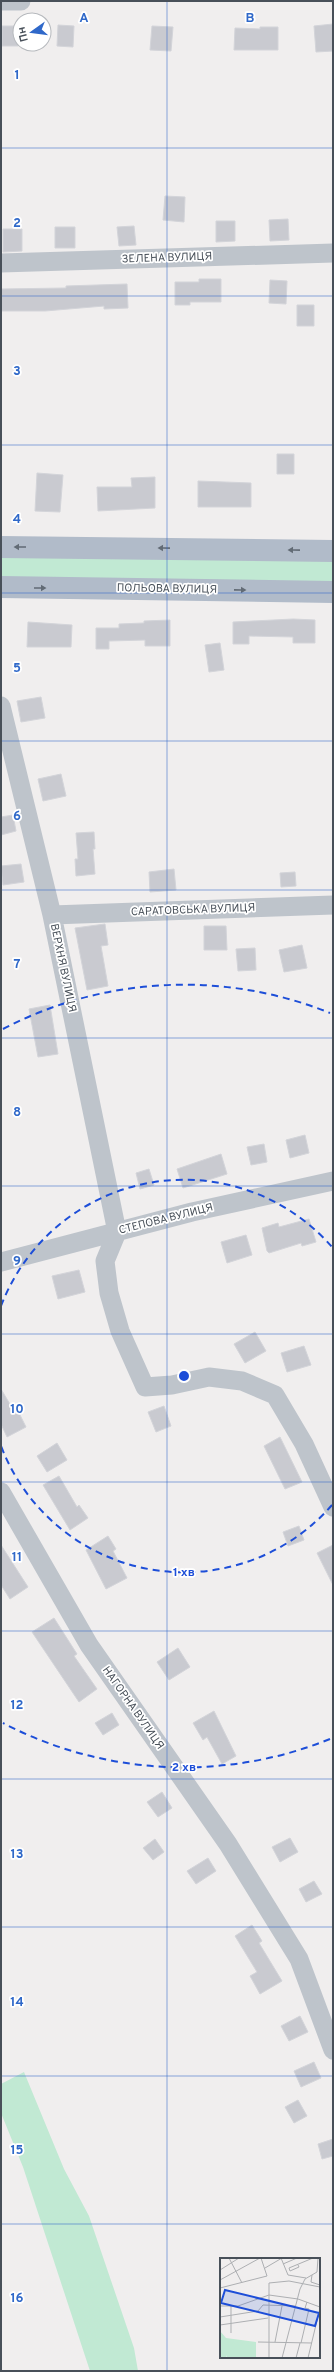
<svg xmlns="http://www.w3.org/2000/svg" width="334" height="2372" viewBox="0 0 334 2372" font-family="Overpass,sans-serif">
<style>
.green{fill:#c1e9d3}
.building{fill:#c9cad0;stroke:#d3d4d9}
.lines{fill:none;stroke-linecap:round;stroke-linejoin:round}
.minor{stroke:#bec4cb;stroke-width:19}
.major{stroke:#b1bbc9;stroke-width:22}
.oneway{fill:#626b75}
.grid{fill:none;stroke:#2f68c9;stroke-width:1;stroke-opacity:0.55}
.ring{fill:none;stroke:#1d4ed8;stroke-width:2;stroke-dasharray:7 5}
.labels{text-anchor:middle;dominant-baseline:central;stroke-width:3.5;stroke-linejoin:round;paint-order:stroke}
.street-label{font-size:11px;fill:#485059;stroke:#fff}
.inset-road{fill:none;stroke:#adafb2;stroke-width:1}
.view{fill:#1d4ed8;fill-opacity:0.15;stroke:#1d4ed8;stroke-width:2}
.inset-edge{fill:none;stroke:#485059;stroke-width:2}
.grid-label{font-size:13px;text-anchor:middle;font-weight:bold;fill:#2f68c9;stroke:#fff;stroke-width:3.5;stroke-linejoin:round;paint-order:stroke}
.centre{fill:#1d4ed8;stroke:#fff;stroke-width:2}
.ring-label{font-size:12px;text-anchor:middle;font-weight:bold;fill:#1d4ed8;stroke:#fff;stroke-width:3.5;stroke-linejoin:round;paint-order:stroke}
</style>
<rect width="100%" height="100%" fill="#f0eeee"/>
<!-- green -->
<path class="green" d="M1,555L333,560V585L1,581Z
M24,2072L64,2169L89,2216L134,2348L138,2371H90L23,2167L1,2113V2084Z"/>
<!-- building -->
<path class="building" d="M333,24V51L316,52L314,26Z
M58,25L74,26L73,47L57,46Z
M2,26H18V46H2Z
M152,26L173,27L171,51L150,50Z
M260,27H278V50H234L235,28L260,29Z
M165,196L185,197L184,222L163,220Z
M288,219L289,240L270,241L269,220Z
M216,221H235V241L216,242Z
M134,226L136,245L119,246L117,227Z
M55,227H75V248H55Z
M3,229H22V251L3,252Z
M199,279H221V302H190V305H175V282H199Z
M270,280L287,281L286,304L269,303Z
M127,284L128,308L104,309V306L45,311H1V289L66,288V286Z
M297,305H314V326H297Z
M277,454H294V474H277Z
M37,473L63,475L60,512L35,511Z
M155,477V508L98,511L97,487H132L131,478Z
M198,481L251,483V507H198Z
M293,619L315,620V643H293V637L249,636V644H233V622Z
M170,620V646H145V640L109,641V649H96V628H119V624L144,623V621Z
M28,622L72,625L71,647H27Z
M220,643L224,670L209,672L205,645Z
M41,697L45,718L21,722L17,701Z
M61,774L66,796L43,801L38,779Z
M13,815L16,831L1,835V817Z
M94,832L95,849H93L95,874L76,876L75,859H78L76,833Z
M21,864L24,882L3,885L1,866Z
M174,869L176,890L150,892L149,872Z
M295,872L296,886L281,887L280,873Z
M105,924L108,945L101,946L108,986L87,990L75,928Z
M204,926H226L227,950H204Z
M302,945L307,968L284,972L279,950Z
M255,948L256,970L238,971L236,949Z
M50,1005L58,1054L38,1057L29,1009Z
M305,1135L309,1153L290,1158L286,1140Z
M264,1144L267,1162L251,1165L247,1147Z
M221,1154L227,1174L183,1188L177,1169Z
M149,1169L154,1185L140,1189L136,1173Z
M309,1219L316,1242L302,1246L301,1243L269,1253L267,1251L262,1228L278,1223L279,1227Z
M246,1235L252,1255L227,1263L221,1242Z
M79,1270L85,1292L58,1299L52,1276Z
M255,1332L266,1351L245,1363L234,1344Z
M304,1346L311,1365L287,1372L281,1353Z
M1,1389L14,1411L17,1409L26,1427L7,1437L1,1424Z
M164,1406L171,1426L156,1432L148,1412Z
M280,1437L302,1482L285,1489L264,1446Z
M57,1443L67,1460L47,1472L37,1456Z
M59,1476L77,1507L79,1505L88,1518L70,1530L43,1485Z
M299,1526L304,1540L288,1546L283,1532Z
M108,1536L116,1549L113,1551L127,1578L106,1589L86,1550Z
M1,1545L28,1587L10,1599L1,1585Z
M333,1545V1585L317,1553Z
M54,1618L77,1654L74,1656L97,1689L79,1702L32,1632Z
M178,1648L190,1667L169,1680L157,1662Z
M214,1711L236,1756L222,1764L207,1737L203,1740L193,1723Z
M112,1713L119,1725L103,1735L95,1723Z
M162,1792L172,1808L158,1817L147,1802Z
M290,1838L298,1852L280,1862L272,1847Z
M155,1839L164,1852L153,1860L143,1848Z
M208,1858L216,1871L196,1884L187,1871Z
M314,1881L322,1894L306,1902L299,1889Z
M252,1925L262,1941L259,1943L282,1981L260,1994L250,1976L257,1972L235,1936Z
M300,2016L308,2032L289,2041L281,2026Z
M314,2062L321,2078L301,2087L294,2071Z
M298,2100L307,2116L294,2123L285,2107Z
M333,2139V2156L322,2159L318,2144Z"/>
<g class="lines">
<!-- minor -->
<path class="minor" d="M1,1H21
M1,263L333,253
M1,706L52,915L117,1232L105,1261L109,1293L120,1331L145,1387L172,1385L209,1377L242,1381L275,1395L304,1444L333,1507
M52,915L333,905
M1,1262L192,1212L333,1181
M1,1492L89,1645L228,1844L299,1959L333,2050"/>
<!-- major -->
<path class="major" d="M1,547L333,551
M1,587L333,592"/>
</g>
<!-- one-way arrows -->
<defs><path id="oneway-solid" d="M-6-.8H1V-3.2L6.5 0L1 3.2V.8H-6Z"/></defs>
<g class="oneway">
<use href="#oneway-solid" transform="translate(20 547) rotate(180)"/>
<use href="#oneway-solid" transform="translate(164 548) rotate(-179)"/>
<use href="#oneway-solid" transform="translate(294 550) rotate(-179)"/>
<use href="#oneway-solid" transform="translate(40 588)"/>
<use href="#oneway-solid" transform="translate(240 590) rotate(1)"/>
</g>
<!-- grid -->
<path class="grid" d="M167,1V2371M1,148H333M1,296H333M1,445H333M1,593H333M1,741H333M1,890H333M1,1038H333M1,1186H333M1,1334H333M1,1482H333M1,1631H333M1,1779H333M1,1927H333M1,2076H333M1,2224H333"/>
<!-- distance rings -->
<g class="ring">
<path d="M332 1505A196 196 0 0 1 1 1446M1 1306A196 196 0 0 1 332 1247"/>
<path d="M330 1739A391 391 0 0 1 3 1723M3 1029A391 391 0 0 1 330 1013"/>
</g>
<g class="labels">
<!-- street labels -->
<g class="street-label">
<text transform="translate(167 258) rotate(-2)">ЗЕЛЕНА ВУЛИЦЯ</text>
<text transform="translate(167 589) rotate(1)">ПОЛЬОВА ВУЛИЦЯ</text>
<text transform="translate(193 910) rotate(-2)">САРАТОВСЬКА ВУЛИЦЯ</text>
<text transform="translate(63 968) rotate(78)">ВЕРХНЯ ВУЛИЦЯ</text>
<text transform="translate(166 1219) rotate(-14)">СТЕПОВА ВУЛИЦЯ</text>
<text transform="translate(133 1708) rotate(55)">НАГОРНА ВУЛИЦЯ</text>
</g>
</g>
<!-- overview -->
<g transform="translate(220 2258)">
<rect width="100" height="100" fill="#f0eeee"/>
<path d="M0,73L6,80L36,84V100H7L6,97V100H0Z" fill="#c1e9d3"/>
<path class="inset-road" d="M9,0L22,25M61,0L68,17L86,20M63,6L77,0M45,10L62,0M69,10L93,0M69,10L70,13L79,9L78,7M0,12L19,0M92,17L91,24L100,27M0,22L40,0M0,30L47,18L41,0M0,48H18L49,37L78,41L100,49M11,48V75M0,59L38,53L43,47L76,48M0,67L48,60M38,84L92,85M55,84L62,48M81,85L89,51L85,50L87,44M49,100V25L69,23L100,29M62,100L80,31L85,21L97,14L98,0M76,100L80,85M88,100L100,50"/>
<path class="view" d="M5,32L99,55L95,68L1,45Z"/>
<rect width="100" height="100" class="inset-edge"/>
</g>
<g class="grid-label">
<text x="84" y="22">A</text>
<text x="250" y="22">B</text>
<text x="17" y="79">1</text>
<text x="17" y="227">2</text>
<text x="17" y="375">3</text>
<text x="17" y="523">4</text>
<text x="17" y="672">5</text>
<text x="17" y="820">6</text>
<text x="17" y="968">7</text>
<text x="17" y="1116">8</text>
<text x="17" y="1265">9</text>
<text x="17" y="1413">10</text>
<text x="17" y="1561">11</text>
<text x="17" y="1709">12</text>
<text x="17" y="1858">13</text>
<text x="17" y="2006">14</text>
<text x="17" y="2154">15</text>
<text x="17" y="2302">16</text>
</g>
<circle cx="184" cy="1376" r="6" class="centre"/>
<g class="ring-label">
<text x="184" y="1576">1 хв</text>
<text x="184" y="1771">2 хв</text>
</g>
<!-- border -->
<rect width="334" height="2372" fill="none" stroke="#485059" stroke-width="4"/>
<!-- north arrow -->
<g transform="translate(32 32) rotate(256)"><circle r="19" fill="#ffffff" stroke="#b6b9bd"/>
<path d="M0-3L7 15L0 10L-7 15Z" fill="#2f68c9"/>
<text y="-6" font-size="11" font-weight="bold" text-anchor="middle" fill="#485059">Пн</text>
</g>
</svg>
